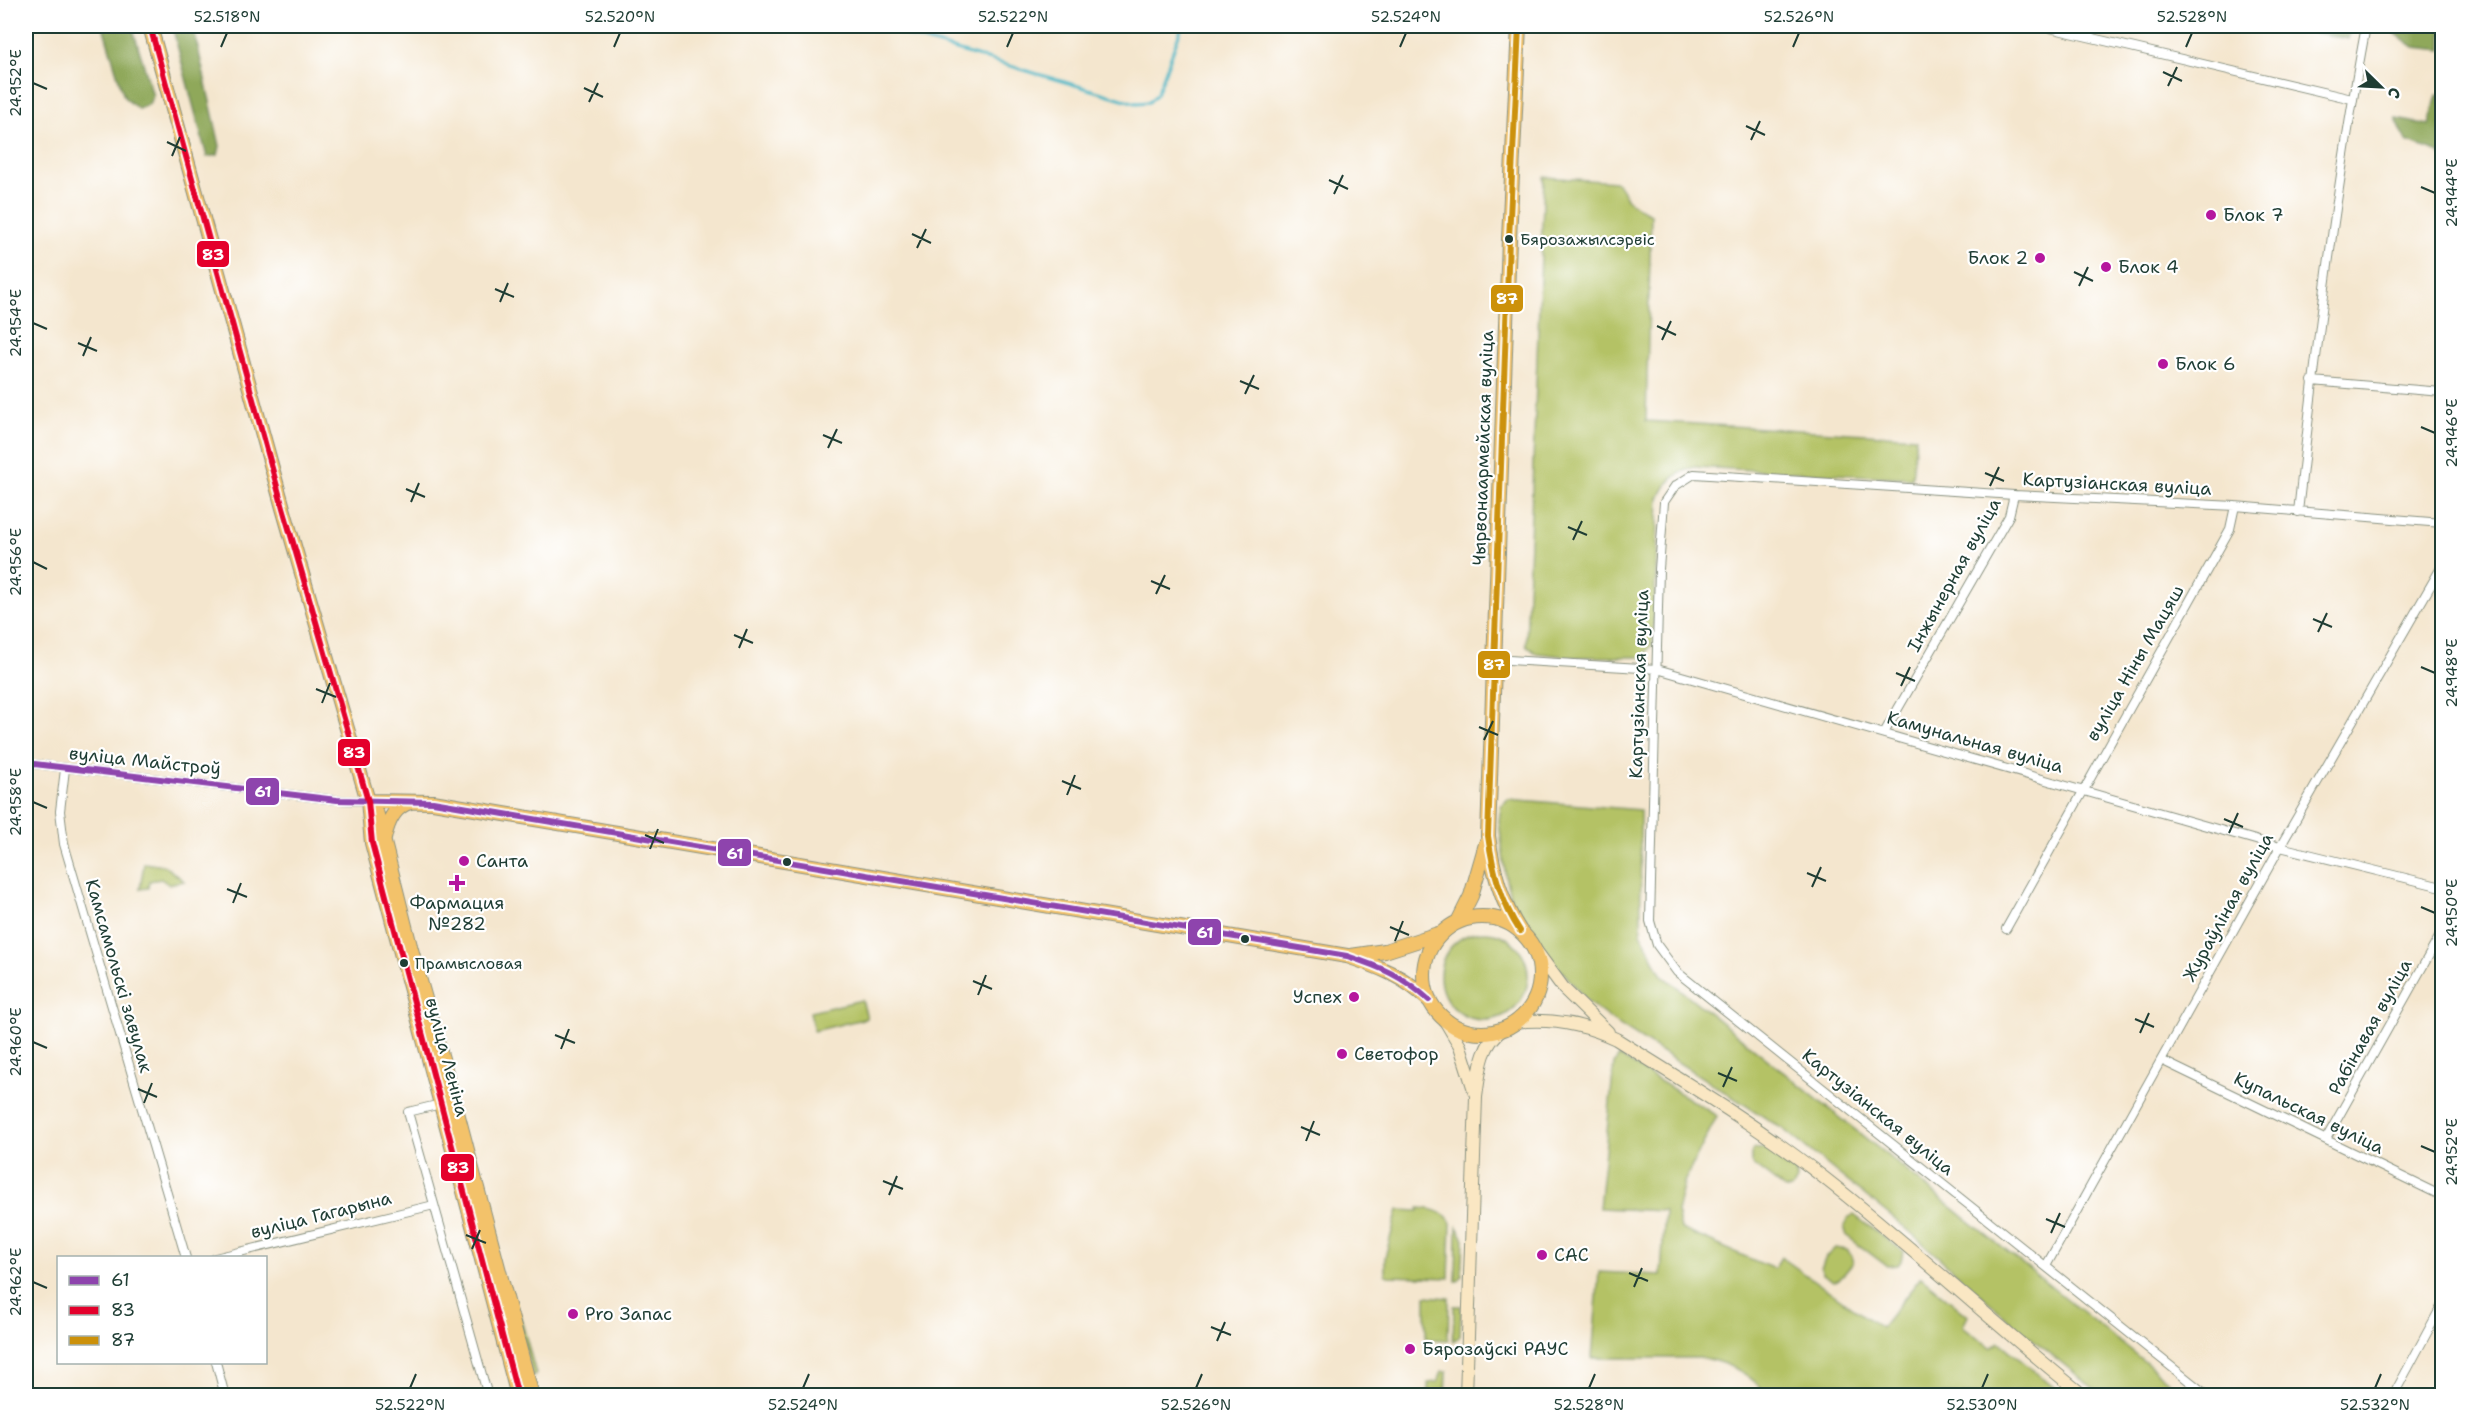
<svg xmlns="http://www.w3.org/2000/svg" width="2468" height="1421" viewBox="0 0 2468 1421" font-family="'Shantell Sans',sans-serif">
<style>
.green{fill:#b4c265;stroke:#6a804c;stroke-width:1.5}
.forest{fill:#8fa85a;stroke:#577247;stroke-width:1.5}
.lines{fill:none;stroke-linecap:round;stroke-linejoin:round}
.stream{stroke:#49b6c5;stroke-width:3}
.street-casing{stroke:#8a9281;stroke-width:10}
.secondary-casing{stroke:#8a9281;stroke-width:14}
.primary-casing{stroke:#8a9281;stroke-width:16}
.street{stroke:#fff;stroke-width:8}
.secondary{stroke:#fae7c3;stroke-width:12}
.primary{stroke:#f3c26a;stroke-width:14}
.bus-1-casing{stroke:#fff;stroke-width:10}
.bus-2-casing{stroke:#fff;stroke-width:10}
.bus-3-casing{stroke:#fff;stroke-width:10}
.bus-1{stroke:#8e44ad;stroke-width:6}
.bus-2{stroke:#e4002b;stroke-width:6}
.bus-3{stroke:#cc910a;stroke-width:6}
.ticks{fill:none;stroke:#1f3d34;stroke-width:2}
.poi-dot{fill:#b5179e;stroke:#fff;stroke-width:2}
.bus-dot{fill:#1f3d34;stroke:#fff;stroke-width:2}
.labels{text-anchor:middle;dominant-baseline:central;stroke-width:4.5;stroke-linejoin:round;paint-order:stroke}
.bus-label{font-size:16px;fill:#1f3d34;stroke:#fff;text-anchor:start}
.poi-label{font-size:18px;fill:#1f3d34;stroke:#fff;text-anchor:start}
.street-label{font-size:18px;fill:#1f3d34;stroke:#fff}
.line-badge{stroke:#fff;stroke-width:2}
.badge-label{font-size:16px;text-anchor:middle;font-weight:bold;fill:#fff}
.neatline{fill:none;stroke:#1f3d34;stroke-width:2}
.ticks-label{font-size:15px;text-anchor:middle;fill:#1f3d34}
</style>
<rect width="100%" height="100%" fill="#fff"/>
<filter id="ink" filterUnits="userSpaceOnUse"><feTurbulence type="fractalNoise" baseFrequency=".0167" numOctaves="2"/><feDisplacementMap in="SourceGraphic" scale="12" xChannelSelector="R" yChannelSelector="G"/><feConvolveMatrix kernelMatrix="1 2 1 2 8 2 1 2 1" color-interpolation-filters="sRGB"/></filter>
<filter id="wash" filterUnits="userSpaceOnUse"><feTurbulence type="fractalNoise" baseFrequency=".008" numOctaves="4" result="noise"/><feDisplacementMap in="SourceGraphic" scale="24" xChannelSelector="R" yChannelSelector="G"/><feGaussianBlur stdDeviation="1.35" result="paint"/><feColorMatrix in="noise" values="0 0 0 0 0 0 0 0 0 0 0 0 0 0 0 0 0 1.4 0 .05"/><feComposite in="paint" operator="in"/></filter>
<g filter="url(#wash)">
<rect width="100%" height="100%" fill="#f4e6ce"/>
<!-- green -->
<path class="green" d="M1544,177L1616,182C1623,187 1623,193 1628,200C1634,207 1643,210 1651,214L1646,421L1916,437L1912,478L1694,467C1675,474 1667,480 1659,498L1653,638L1652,645L1642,657H1571L1536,653L1526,645Z
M1508,799L1640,810L1641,933L1661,974L2186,1395H2102L2016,1326L1909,1231L1783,1129L1613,1021L1589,1003L1530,933L1513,907L1506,880L1499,821L1501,806Z
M144,863L165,866L184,881L168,884L161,879L149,881L148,888L140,889Z
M1440 976a44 44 0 1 1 88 0a44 44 0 1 1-88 0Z
M862,1000L867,1018L814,1031L810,1012Z
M1619,1056L1717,1116L1684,1182L1677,1212L1681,1229L1774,1269L1781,1257L1881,1328L1921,1277L1968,1316L1963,1326L1991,1348L1999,1342L2063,1395H1767C1750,1373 1730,1364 1704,1358H1592L1599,1272L1661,1275L1665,1211L1599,1208L1614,1064Z
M1771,1148L1794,1166L1797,1180L1792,1189H1785L1752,1164V1151L1755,1149Z
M1419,1208C1431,1209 1446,1211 1451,1223L1449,1278L1388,1276L1385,1274V1257L1398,1210L1419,1211Z
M1854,1215L1903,1251L1901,1261L1898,1265L1887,1266L1847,1236L1844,1226L1849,1217Z
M1457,1227L1464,1239L1462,1276L1458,1281H1456Z
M1835,1248L1847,1250L1851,1255L1853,1263L1839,1280L1834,1281L1823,1274L1821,1269L1826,1257Z
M1426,1296L1449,1298L1448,1340L1426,1339Z
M1454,1306H1461L1460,1336L1453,1342Z
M519,1312L536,1374L533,1377L515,1313Z
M1442,1371H1447L1446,1395H1428V1383L1438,1382Z"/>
<!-- forest -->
<path class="forest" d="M103,26H132L153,96L149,104L138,109L124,97Z
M172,26H193L220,146L218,155L207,157Z
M2279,26H2351L2348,39Z
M2395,26H2442V50L2414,47L2395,33Z
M2437,95L2442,96V157L2440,153L2406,141L2396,119L2429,125Z"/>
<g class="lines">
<!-- stream -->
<path class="stream" d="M875,26L1136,103L1149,102L1157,94L1182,26"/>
</g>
</g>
<g filter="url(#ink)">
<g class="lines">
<!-- street casing -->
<g class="street-casing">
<path id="street" d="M2041,26L2352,99
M2312,381L2442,392
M2298,512C2316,350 2336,187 2366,26
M1494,659L1657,669L2280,847L2442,887
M1884,733L2009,516L2014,495
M26,763L337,800L368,801
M65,769L60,811L64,844L186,1258
M2006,929L2230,529L2235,506
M2161,1060L2442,1196
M445,1103L408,1112L488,1396
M2326,1139L2442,932
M215,1258L434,1205
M2046,1266L2280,847L2442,566
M216,1362L225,1396
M2208,1396L1677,972L1657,945L1650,921L1659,569L1664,502L1675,486L1694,474L2014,495L2235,506L2442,523
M2393,1396L2442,1305"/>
</g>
<!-- secondary casing -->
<g class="secondary-casing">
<path id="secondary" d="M1534,948L1564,989L1608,1032
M1444,1019L1460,1046L1475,1093
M1516,1022C1551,1018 1584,1024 1616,1039C1686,1083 1758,1126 1823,1177C1913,1247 1995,1325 2084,1396
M1466,1396L1476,1097C1480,1071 1480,1046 1503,1029"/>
</g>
<!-- primary casing -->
<g class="primary-casing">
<path id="primary" d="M150,26L283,508L368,801L372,843L518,1396
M1519,26L1509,239L1488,836C1493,871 1501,902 1520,931
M368,801L433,802L1347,956C1380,967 1403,976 1429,1000
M371,806L377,815L410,946L454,1101L532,1396
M384,839C387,824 393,806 411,802
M1424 975a58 58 0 1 1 116 0a58 58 0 1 1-116 0Z
M1458,922L1471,896L1486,844
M1351,956L1385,951L1441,933"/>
</g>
<!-- street -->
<use href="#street" class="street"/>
<!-- secondary -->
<use href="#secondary" class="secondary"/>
<!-- primary -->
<use href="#primary" class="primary"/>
<!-- bus-1 casing -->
<g class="bus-1-casing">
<path id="bus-1" d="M26,763L337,800L433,802L1347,956C1380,967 1403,976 1429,1000"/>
</g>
<!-- bus-2 casing -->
<g class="bus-2-casing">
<path id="bus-2" d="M150,26L283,508L368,801L372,843L518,1396"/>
</g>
<!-- bus-3 casing -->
<g class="bus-3-casing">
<path id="bus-3" d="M1519,26L1509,239L1488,836C1493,871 1501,902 1520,931"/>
</g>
<!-- bus-1 -->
<use href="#bus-1" class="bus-1"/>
<!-- bus-2 -->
<use href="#bus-2" class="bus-2"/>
<!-- bus-3 -->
<use href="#bus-3" class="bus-3"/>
</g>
</g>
<!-- ticks -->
<path class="ticks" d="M221,47L227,33M614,47L620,33M1007,47L1013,33M1400,47L1406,33M1793,47L1799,33M2186,47L2192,33M2163,72L2182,81M33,83L47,89M2168,86L2177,67M584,88L603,97M589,102L598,83M1746,126L1765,135M1751,140L1760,121M167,142L186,151M172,156L180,137M1329,180L1348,189M2421,187L2435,193M1334,194L1343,175M912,234L931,243M917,248L926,229M2074,272L2093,281M2079,286L2088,267M495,289L514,297M500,302L508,283M33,323L47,329M1657,326L1676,335M1662,340L1671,321M78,343L97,351M83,356L91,337M1240,381L1259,389M1245,394L1254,375M2421,427L2435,433M823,435L842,443M828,448L837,429M1985,473L2004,481M1990,486L1999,467M406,489L425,497M411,502L419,483M1568,527L1587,535M1573,540L1582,521M33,562L47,569M1151,581L1170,589M1156,594L1165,575M2313,619L2332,627M2318,632L2327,613M734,635L753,643M739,648L747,629M2421,667L2435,673M1896,673L1915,681M1901,686L1910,667M316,689L336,697M322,703L330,683M1479,727L1498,735M1484,740L1493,721M1062,781L1081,789M1067,795L1075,775M33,802L47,808M2224,819L2243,827M2229,833L2238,813M645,835L664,843M650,849L658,829M1807,873L1826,881M1812,887L1821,867M227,889L247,897M233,903L241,883M2421,907L2435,913M1390,927L1409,935M1395,941L1403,921M973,981L992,989M978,995L986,975M2135,1019L2154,1027M2140,1033L2149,1013M555,1035L575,1043M33,1042L47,1048M561,1049L569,1029M1718,1073L1737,1081M1723,1087L1732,1067M138,1089L157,1097M144,1103L152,1083M1301,1127L1320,1135M1306,1141L1314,1121M2421,1146L2435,1152M883,1181L903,1189M889,1195L897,1176M2046,1219L2065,1227M2051,1233L2060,1213M466,1235L486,1243M472,1249L480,1230M1629,1273L1648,1281M33,1282L47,1288M1634,1287L1642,1268M1211,1327L1231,1335M1217,1341L1225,1322M410,1388L416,1374M803,1388L809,1374M1196,1388L1202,1374M1589,1388L1595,1374M1982,1388L1988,1374M2375,1388L2381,1374"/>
<!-- markers -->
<g class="poi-dot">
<circle cx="2211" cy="215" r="6"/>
<circle cx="2040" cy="258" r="6"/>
<circle cx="2106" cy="267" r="6"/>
<circle cx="2163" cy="364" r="6"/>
<circle cx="464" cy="861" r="6"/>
<path d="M454 874h6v6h6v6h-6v6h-6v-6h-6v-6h6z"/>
<circle cx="1354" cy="997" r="6"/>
<circle cx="1342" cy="1054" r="6"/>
<circle cx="1542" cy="1255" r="6"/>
<circle cx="573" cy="1314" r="6"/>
<circle cx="1410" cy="1349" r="6"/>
</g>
<g class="bus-dot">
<circle cx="1509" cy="239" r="5"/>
<circle cx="787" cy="862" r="5"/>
<circle cx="1245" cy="939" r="5"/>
<circle cx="404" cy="963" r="5"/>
</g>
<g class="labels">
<!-- bus labels -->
<g class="bus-label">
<text x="1520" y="239">Бярозажылсэрвіс</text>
<text x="415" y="963">Прамысловая</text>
</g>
<!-- poi labels -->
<g class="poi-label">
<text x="2223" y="215">Блок 7</text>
<text x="2028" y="258" text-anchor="end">Блок 2</text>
<text x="2118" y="267">Блок 4</text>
<text x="2175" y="364">Блок 6</text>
<text x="476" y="861">Санта</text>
<text x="457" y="903" text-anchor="middle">Фармация<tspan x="457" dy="21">№282</tspan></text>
<text x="1342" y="997" text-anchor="end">Успех</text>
<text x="1354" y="1054">Светофор</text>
<text x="1554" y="1255">САС</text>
<text x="585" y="1314">Pro Запас</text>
<text x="1422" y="1349">Бярозаўскі РАУС</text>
</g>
<!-- street labels -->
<g class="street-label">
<text transform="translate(1483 448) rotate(-88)">Чырвонаармейская вуліца</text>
<text transform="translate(2117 484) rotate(3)">Картузіанская вуліца</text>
<text transform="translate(1954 575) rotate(-61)">Інжынерная вуліца</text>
<text transform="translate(2135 663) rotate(-60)">вуліца Ніны Мацяш</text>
<text transform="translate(1639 684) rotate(-88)">Картузіанская вуліца</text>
<text transform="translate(1975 742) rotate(16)">Камунальная вуліца</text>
<text transform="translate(145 761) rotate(6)">вуліца Майстроў</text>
<text transform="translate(2228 907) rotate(-61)">Жураўліная вуліца</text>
<text transform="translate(119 976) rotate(74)">Камсамольскі завулак</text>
<text transform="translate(2370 1027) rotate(-61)">Рабінавая вуліца</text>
<text transform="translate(447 1057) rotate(75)">вуліца Леніна</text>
<text transform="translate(1878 1112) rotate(39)">Картузіанская вуліца</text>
<text transform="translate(2309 1113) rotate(26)">Купальская вуліца</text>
<text transform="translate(321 1215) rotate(-14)">вуліца Гагарына</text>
</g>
</g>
<g class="line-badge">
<rect x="196" y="240" width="34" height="28" rx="6" fill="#e4002b"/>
<rect x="1490" y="284" width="34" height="29" rx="6" fill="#cc910a"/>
<rect x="1477" y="650" width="34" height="29" rx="6" fill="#cc910a"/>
<rect x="337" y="738" width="34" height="29" rx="6" fill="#e4002b"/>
<rect x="245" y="777" width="35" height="29" rx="6" fill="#8e44ad"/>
<rect x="717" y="838" width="35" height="29" rx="6" fill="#8e44ad"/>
<rect x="1187" y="918" width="35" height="28" rx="6" fill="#8e44ad"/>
<rect x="440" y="1153" width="35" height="29" rx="6" fill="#e4002b"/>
</g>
<g class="badge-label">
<text x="213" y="260">83</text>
<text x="1507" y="304">87</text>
<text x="1494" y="670">87</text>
<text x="354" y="758">83</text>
<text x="263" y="797">61</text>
<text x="735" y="859">61</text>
<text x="1205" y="938">61</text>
<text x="458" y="1173">83</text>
</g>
<!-- margin -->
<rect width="2468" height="1421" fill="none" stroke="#fff" stroke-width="66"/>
<!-- legend -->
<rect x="57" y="1256" width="210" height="108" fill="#ffffff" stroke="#a5b1ae" stroke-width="1.5"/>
<rect x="69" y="1276" width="30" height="9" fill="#8e44ad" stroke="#a5b1ae" stroke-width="1.5"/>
<text x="111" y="1286" font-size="18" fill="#1f3d34">61</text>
<rect x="69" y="1306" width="30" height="9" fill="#e4002b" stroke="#a5b1ae" stroke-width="1.5"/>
<text x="111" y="1316" font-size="18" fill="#1f3d34">83</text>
<rect x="69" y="1336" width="30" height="9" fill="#cc910a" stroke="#a5b1ae" stroke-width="1.5"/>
<text x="111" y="1346" font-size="18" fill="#1f3d34">87</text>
<!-- north arrow -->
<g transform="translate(2381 87) rotate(114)" stroke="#ffffff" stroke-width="4.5" paint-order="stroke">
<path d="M0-4.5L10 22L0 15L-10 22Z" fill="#1f3d34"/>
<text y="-9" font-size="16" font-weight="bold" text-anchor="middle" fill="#1f3d34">С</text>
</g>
<rect x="33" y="33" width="2402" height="1355" class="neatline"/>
<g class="ticks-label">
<text x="227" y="22">52.518°N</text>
<text x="620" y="22">52.520°N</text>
<text x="1013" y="22">52.522°N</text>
<text x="1406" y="22">52.524°N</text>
<text x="1799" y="22">52.526°N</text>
<text x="2192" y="22">52.528°N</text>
<text transform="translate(16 83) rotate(-90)" y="5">24.952°E</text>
<text transform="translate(2452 193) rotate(-90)" y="5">24.944°E</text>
<text transform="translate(16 323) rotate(-90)" y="5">24.954°E</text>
<text transform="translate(2452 433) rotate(-90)" y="5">24.946°E</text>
<text transform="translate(16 562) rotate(-90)" y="5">24.956°E</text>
<text transform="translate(2452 673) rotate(-90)" y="5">24.948°E</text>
<text transform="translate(16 802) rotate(-90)" y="5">24.958°E</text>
<text transform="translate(2452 913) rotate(-90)" y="5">24.950°E</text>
<text transform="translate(16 1042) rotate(-90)" y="5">24.960°E</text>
<text transform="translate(2452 1152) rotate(-90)" y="5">24.952°E</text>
<text transform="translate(16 1282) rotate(-90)" y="5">24.962°E</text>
<text x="410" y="1410">52.522°N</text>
<text x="803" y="1410">52.524°N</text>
<text x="1196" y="1410">52.526°N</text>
<text x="1589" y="1410">52.528°N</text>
<text x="1982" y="1410">52.530°N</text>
<text x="2375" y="1410">52.532°N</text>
</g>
</svg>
